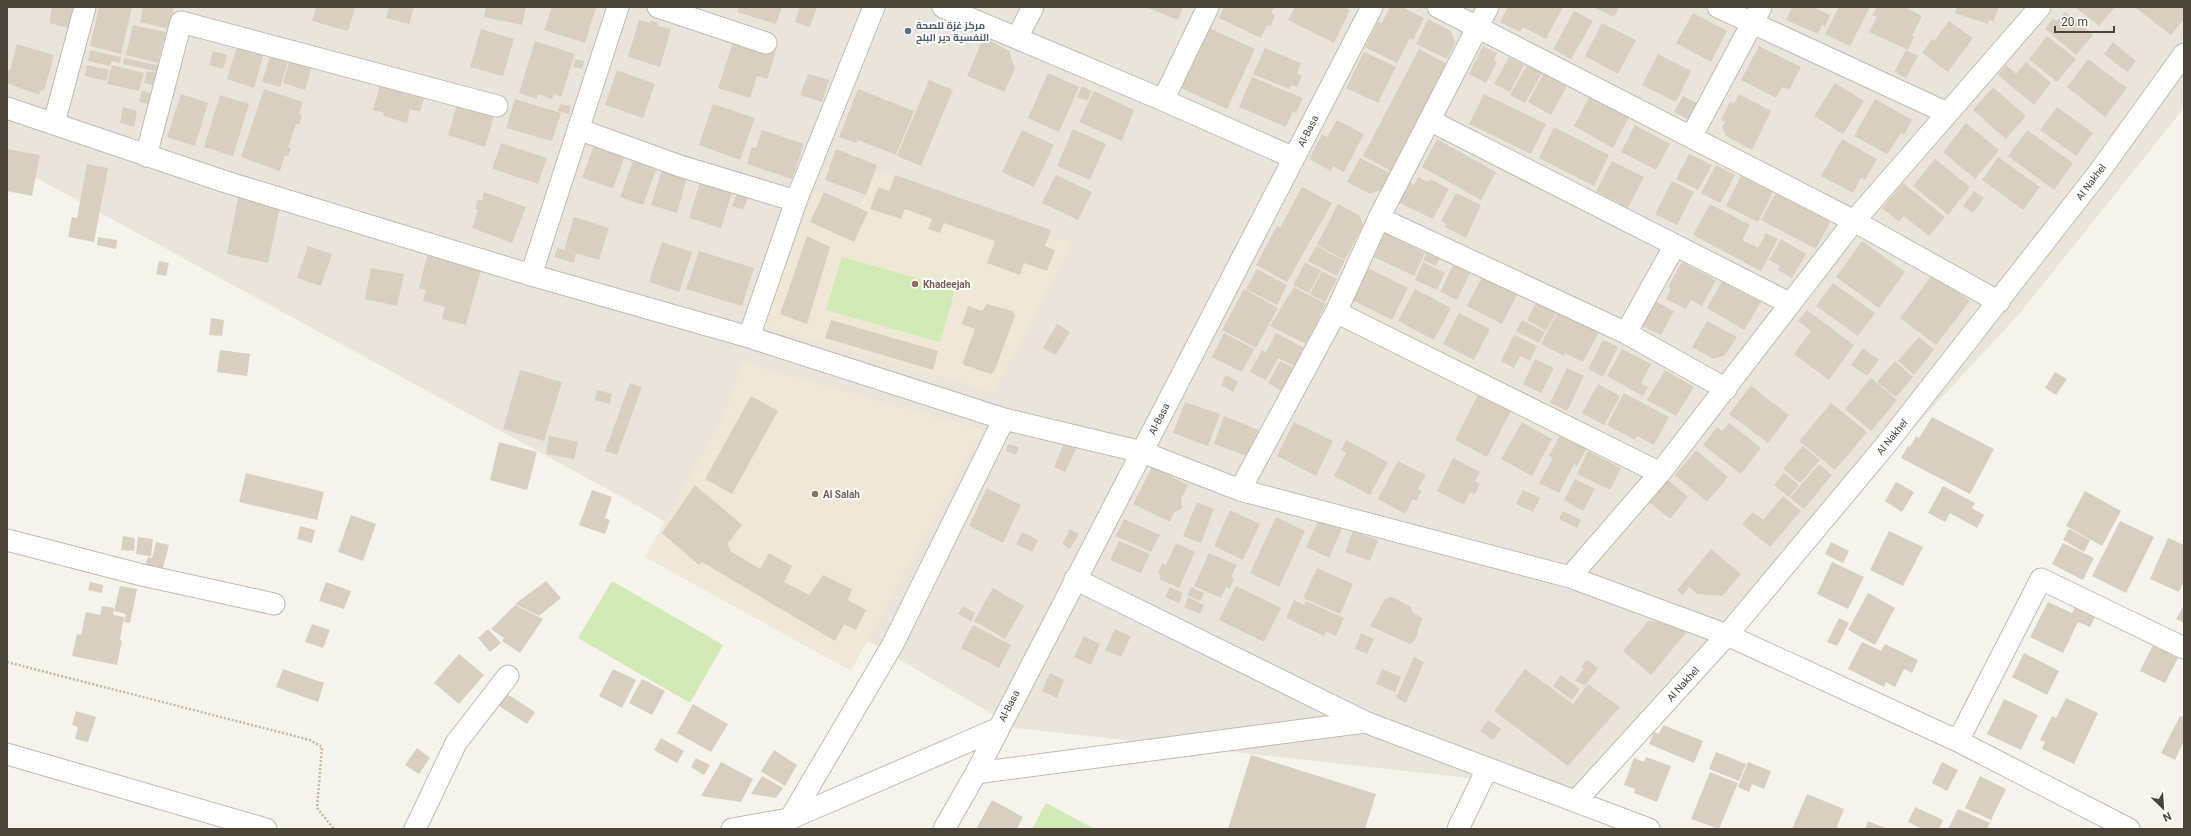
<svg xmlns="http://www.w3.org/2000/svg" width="2191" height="836" viewBox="0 0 2191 836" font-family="Roboto,Cairo,sans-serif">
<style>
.residential{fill:#eae5da}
.education{fill:#efe8d6}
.green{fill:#d2eab5}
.building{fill:#d8cfc1}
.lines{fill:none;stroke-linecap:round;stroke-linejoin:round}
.minor-casing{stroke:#c2bbae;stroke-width:23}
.path{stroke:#c4b79f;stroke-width:2.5;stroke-dasharray:2 2;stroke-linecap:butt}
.minor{stroke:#fff;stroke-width:21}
.service-dot{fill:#5c6f8a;stroke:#fff;stroke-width:1.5}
.education-dot{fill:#8d6e63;stroke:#fff;stroke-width:1.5}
.labels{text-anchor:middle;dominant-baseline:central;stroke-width:4;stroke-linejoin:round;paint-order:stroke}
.service-label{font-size:10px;font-weight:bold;fill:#4e5e75;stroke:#fff;text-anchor:start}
.street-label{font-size:10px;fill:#4b4439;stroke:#fff}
.education-label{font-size:10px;font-weight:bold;fill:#785e54;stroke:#fff;text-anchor:start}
</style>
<rect width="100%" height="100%" fill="#f6f3ec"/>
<!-- residential -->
<path class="residential" d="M7,7H2184V108L2020,313L1579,790L1016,728L640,507L7,162Z"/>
<!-- education -->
<path class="education" d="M877,171L1072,243L994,393L764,326L814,193L859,210Z
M743,360L759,367L983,430L851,671L645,557L722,419Z"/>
<!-- green -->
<path class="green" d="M842,257L955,289L940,342L826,310Z
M612,581L723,645L690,703L578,638Z
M1046,803L1095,829H1032Z"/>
<!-- building -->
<path class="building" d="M52,7H73L69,28L49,23Z
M99,7H132L121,54L90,46Z
M143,7H174L169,29L140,22Z
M316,7H355L348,31L312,21Z
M389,7L414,8L409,24L386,18Z
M486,7H526L522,25L484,17Z
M552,7H596L585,43L544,30Z
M739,7H782L776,24L737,12Z
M800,7H817L810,27L795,22Z
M1146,7H1183L1178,20Z
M1224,7H1274L1271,13L1275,15L1271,26L1267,25L1261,38L1219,18Z
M1295,7H1345L1350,10L1334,43L1288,20Z
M1390,7H1402L1424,18L1413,40L1410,38L1397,63L1365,47L1378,22L1382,23Z
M1508,7H1563L1546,39L1523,27L1520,32L1500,22Z
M1593,7H1619L1614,17Z
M1792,7H1813L1830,15L1825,27L1822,25L1818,34L1786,20Z
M1839,7H1870L1850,46L1825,34Z
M1877,7H1905L1922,16L1912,36L1914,37L1908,50L1869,32L1877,17L1872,15Z
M1957,7H1999L1993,22L1989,20L1988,24L1955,13Z
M2075,7H2115L2099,26Z
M2137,7H2184V19L2171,35L2136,8Z
M1574,11L1593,21L1571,59L1553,49Z
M2065,12L2093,35L2076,55L2045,29L2053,18L2057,21Z
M1693,13L1727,31L1711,62L1676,43Z
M1428,19L1451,31L1455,42L1447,59L1416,44Z
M639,20L650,23L651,21L659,23L658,26L671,29L660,67L628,57Z
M1949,21L1973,38L1948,72L1922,53L1932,39L1934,41Z
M1602,23L1636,40L1618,74L1585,56Z
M133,25L166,32L158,63L126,55Z
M1209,28L1255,49L1227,109L1181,88Z
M481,29L514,39L503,76L470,67Z
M2047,36L2076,59L2057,82L2029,59Z
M984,37L1009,51L1015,69L1004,92L967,76Z
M734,39L776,52L767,79L757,76L750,98L718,88Z
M535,41L575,54L561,97L554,94L552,99L538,94L537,99L519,93Z
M2113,42L2136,61L2127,72L2104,54Z
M17,44L54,55L44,91L41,90L39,95L7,83V70L10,71Z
M1483,46L1497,53L1494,60L1497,62L1486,83L1469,74Z
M1759,46L1801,67L1789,90L1782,87L1776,98L1741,80Z
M237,47L263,56L254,88L227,79Z
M1265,48L1301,63L1297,73L1302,76L1297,87L1292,85L1289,89L1253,74Z
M1419,49L1447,64L1391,171L1363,156Z
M90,50L121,57L120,63L111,61L110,66L88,61Z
M1906,50L1918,56L1906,78L1894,72Z
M213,51L227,55L223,69L209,65Z
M1364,52L1396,67L1378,103L1346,88Z
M271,53L289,58L280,87L262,82Z
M1658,54L1691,71L1676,102L1642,85Z
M291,56L313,63L305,90L283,83Z
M1509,57L1524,65L1510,92L1494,84Z
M124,58L161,66L159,72L123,64Z
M575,59L584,61L582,69L573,67Z
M2088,59L2127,88L2105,117L2067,87Z
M2026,62L2051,83L2034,105L1998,75L2006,65L2016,74Z
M87,65L109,70L106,81L85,76Z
M112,65L144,73L139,91L107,84Z
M1527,65L1542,73L1525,103L1510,95Z
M617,70L655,84L643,118L605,105Z
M147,71L159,73L156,86L144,83Z
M1545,71L1568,84L1551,115L1528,102Z
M1048,73L1079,87L1059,132L1028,118Z
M808,74L829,80L822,102L800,95Z
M1252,77L1303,98L1296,113L1293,111L1286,127L1239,107Z
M929,80L953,90L921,166L897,156Z
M381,82L426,91L420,112L410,109L407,123L383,116L384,113L373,110Z
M1835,83L1864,101L1843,134L1814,116Z
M1082,86L1092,91L1087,101L1077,97Z
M1993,87L2026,116L2006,139L1973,110Z
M264,89L303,102L299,114H302L299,125L296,124L288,147L291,148L288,157L285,155L280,171L241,157Z
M858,89L914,111L896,155L858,140L856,143L839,137Z
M142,91L152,93L149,104L139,102Z
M1094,91L1134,110L1122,141L1079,122Z
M181,94L208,103L195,146L167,137Z
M1484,94L1546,124L1531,154L1469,124Z
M1739,94L1771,111L1752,150L1726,136L1722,127L1725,122L1721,120L1730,102L1734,104Z
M220,95L249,104L233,156L204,147Z
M1590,96L1629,117L1613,148L1574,126Z
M1683,96L1697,103L1689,120L1674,112Z
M515,99L561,113L552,141L506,128Z
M1875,99L1912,120L1904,135L1901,133L1887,154L1854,136Z
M458,101L495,112L485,147L448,135Z
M560,104L571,106L569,114L558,111Z
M713,104L755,118L740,160L699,145Z
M123,107L137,111L134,127L120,123Z
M2057,107L2093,133L2076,156L2040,130Z
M1337,120L1364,134L1344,172L1333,166L1331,171L1309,159L1322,134L1327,137Z
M1966,123L1999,150L1975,179L1943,152Z
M1635,125L1670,144L1656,170L1621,152Z
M1554,127L1609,155L1594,186L1539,158Z
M1073,129L1106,144L1090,180L1057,166Z
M762,130L804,144L792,179L747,164L752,147L756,148Z
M1022,130L1054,145L1034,187L1002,172Z
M2027,130L2073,163L2054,190L2008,156Z
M1437,139L1496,172L1481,200L1422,167Z
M1842,139L1877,159L1865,180L1861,178L1853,193L1821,176Z
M501,143L547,158L538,184L492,169Z
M595,143L626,153L613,188L582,178Z
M7,149L40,155L32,196L7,191Z
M836,149L877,165L866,195L825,180Z
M1689,154L1712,165L1698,190L1676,179Z
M1998,157L2040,187L2023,210L1982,180Z
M1360,158L1390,173L1381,190L1370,194L1347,182Z
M1935,159L1970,187L1948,215L1913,186Z
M633,161L656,170L643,205L620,197Z
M1612,161L1644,177L1628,208L1596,191Z
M87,164L108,168L94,242L68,237L72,217L77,218Z
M1716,165L1735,175L1720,203L1701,193Z
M662,170L687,177L677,213L651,205Z
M895,175L1051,230L1045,246L1055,250L1047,271L1024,263L1020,275L987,263L995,241L944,223L940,233L928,229L932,219L905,209L901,219L870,209L878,187L889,191Z
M1056,175L1092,192L1078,220L1042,203Z
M1741,176L1773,192L1758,222L1726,206Z
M1418,177L1428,182L1430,179L1449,189L1433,219L1398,202L1408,182L1414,185Z
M1672,181L1694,192L1677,225L1655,214Z
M700,182L732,192L721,228L689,218Z
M1903,183L1945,217L1929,236L1904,216L1899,222L1882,208Z
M1302,187L1332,203L1287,282L1256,265L1277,226L1280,228Z
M739,189L750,193L743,210L732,206Z
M1974,191L1984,198L1973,213L1963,206Z
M484,192L526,207L512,243L472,228L478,210L475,209L478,199L482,201Z
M824,192L868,212L854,242L810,222Z
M1456,193L1481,205L1466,238L1445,227L1446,224L1441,221Z
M1776,193L1830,222L1816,249L1761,220Z
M238,198L280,207L268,263L227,254Z
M1338,204L1360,216L1363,225L1345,260L1317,245Z
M1710,204L1750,225L1742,240L1758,248L1766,233L1778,239L1761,271L1693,235Z
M574,217L609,228L599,260L564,250Z
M1385,233L1425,253L1414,276L1374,257Z
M807,236L830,247L807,324L780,314Z
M98,237L117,240L116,249L97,245Z
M1781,239L1806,254L1792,278L1778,270L1780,266L1769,260Z
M1862,241L1905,272L1879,308L1836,277Z
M662,242L692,252L679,292L649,282Z
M1431,245L1443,251L1436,266L1423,260Z
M308,246L332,254L321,286L297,278Z
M1316,246L1345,261L1337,276L1308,261Z
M557,248L576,254L574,263L554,257Z
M699,251L754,268L742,306L686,289Z
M428,252L482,266L466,325L442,319L445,307L423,301L426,290L419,288Z
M159,261L169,263L166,276L156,274Z
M1455,261L1472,269L1457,300L1440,292Z
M1423,262L1445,273L1437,290L1415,280Z
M1682,262L1716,280L1702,306L1691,300L1686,309L1666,299L1671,289L1668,287Z
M1305,263L1321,270L1309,293L1293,285Z
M1366,267L1408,288L1392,320L1350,299Z
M371,268L404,274L397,306L365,299Z
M1257,269L1287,285L1277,305L1246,289Z
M1322,271L1337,279L1325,302L1310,294Z
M1933,274L1970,301L1936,345L1900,318Z
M1482,277L1517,295L1502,324L1467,306Z
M1723,280L1761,302L1744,330L1707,308Z
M1833,283L1875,313L1858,336L1816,306Z
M1294,287L1326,304L1306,344L1270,326Z
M1244,289L1278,308L1256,348L1222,330Z
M1415,289L1451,308L1434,340L1398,321Z
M1538,299L1558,309L1546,331L1527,320Z
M1655,301L1674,311L1661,335L1642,326Z
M987,304L1013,311L1015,316L994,372L991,374L964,365L963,362L975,329L962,324L968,306L982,311Z
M1807,310L1854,345L1829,380L1794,354L1811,331L1798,321Z
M1558,311L1599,332L1583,362L1565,353L1564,356L1541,344Z
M1459,313L1490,329L1474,360L1443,344Z
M211,318L224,320L222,336L209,335Z
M831,320L938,351L933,370L825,338Z
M1522,320L1545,332L1539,343L1516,331Z
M1707,321L1737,337L1724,356L1713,359L1692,347Z
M1057,324L1070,332L1056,355L1043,348Z
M1224,333L1254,349L1242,372L1212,357Z
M1276,333L1306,349L1296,367L1278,358L1266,380L1250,372L1262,350L1266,352Z
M1514,335L1537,346L1530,361L1520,356L1514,368L1501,361Z
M1919,337L1934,350L1914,375L1898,361Z
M1603,340L1618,347L1603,377L1588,369Z
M1863,348L1879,360L1867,376L1851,365Z
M1622,349L1651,364L1641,383L1648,387L1643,396L1607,376Z
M220,350L250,354L247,376L217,372Z
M1535,359L1554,368L1541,393L1523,384Z
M1280,361L1294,368L1282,391L1268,383Z
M1895,361L1913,377L1896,397L1877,382Z
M1567,368L1584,376L1567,411L1550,403Z
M520,370L562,382L544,441L503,429Z
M1665,370L1694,387L1676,416L1647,400Z
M2055,372L2067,379L2056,395L2045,388Z
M1226,375L1238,382L1233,392L1221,385Z
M1871,378L1897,400L1871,431L1845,409Z
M630,383L642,387L617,455L605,451Z
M1598,384L1620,396L1604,425L1582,413Z
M1751,386L1789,415L1768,443L1729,414Z
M597,390L612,394L610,404L595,400Z
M1624,393L1669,417L1654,445L1637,436L1635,440L1607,425Z
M1478,395L1511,411L1487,457L1455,440Z
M751,396L778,411L732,494L705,479Z
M1185,402L1220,414L1208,446L1173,433Z
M1831,403L1867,432L1835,470L1799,441Z
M1224,416L1259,430L1249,457L1214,444Z
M1932,417L1994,449L1970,494L1901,458L1908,446L1910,447L1916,436L1919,438Z
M1294,422L1333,441L1316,476L1277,456Z
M1522,422L1552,439L1532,476L1501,459Z
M1729,423L1761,448L1741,474L1703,445L1717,427L1722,431Z
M1560,435L1586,449L1577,466L1574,464L1559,493L1539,483L1553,458L1549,456Z
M549,436L578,442L574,459L546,454Z
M1346,440L1388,462L1370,495L1334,476L1346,453L1341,450Z
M499,442L537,452L527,490L490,480Z
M1064,443L1076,449L1065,472L1054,467Z
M1008,444L1019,447L1016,455L1006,451Z
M1803,446L1820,460L1800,483L1783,469Z
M1696,450L1728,477L1707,502L1675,475Z
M1588,451L1621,468L1610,490L1577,474Z
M1453,458L1480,472L1475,481L1480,484L1475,494L1470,492L1464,505L1437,491Z
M1398,461L1426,475L1418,489L1422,491L1416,501L1413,499L1405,514L1378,499Z
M1819,464L1832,475L1804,509L1790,498Z
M1152,467L1188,485L1181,499L1182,508L1174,513L1170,522L1133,504Z
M246,473L324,492L317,520L239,502Z
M1784,473L1799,485L1789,497L1774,485Z
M1575,479L1595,489L1583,511L1564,500Z
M1667,479L1688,497L1670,519L1648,501Z
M1896,482L1914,492L1902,512L1885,501Z
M695,485L742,525L728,543L730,551L760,569L769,553L792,566L784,582L809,595L823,575L852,589L848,600L866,610L856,630L844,624L835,641L702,562L699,565L662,533Z
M1943,486L1975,503L1972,508L1984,515L1977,528L1950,513L1945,522L1928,513Z
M987,488L1021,505L1003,543L969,526Z
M592,490L612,497L605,518L610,520L605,534L579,525Z
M1523,490L1540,498L1533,512L1516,504Z
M2085,491L2121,511L2102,546L2066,526Z
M1783,496L1801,511L1770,547L1742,524L1753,512L1763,520Z
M1197,502L1214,509L1201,543L1183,536Z
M1230,510L1260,524L1243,560L1214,546Z
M1563,511L1581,520L1577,528L1559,519Z
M351,515L376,524L363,561L338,552Z
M1276,517L1305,531L1279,587L1250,573Z
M1124,519L1160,535L1151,552L1116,536Z
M1319,519L1342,529L1329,558L1306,547Z
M2120,521L2154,537L2126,593L2092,576Z
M300,526L315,530L312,543L297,539Z
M1070,529L1079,534L1070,549L1062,544Z
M2069,529L2090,540L2084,552L2063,540Z
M1353,531L1378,540L1370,561L1345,552Z
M1889,531L1923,547L1903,586L1870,570Z
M1022,532L1038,540L1032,552L1016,544Z
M123,536L135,538L134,551L121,550Z
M138,537L153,539L151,556L136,554Z
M2168,538L2184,545V581L2179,592L2150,579Z
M1119,541L1150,554L1141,573L1110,560Z
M156,542L169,545L162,571L145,566L148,557L152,558Z
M1831,542L1849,551L1843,563L1825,554Z
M1176,543L1195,552L1179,588L1159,579L1161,575L1158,573L1162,563L1166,565Z
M2063,543L2094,558L2083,580L2052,564Z
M1711,549L1741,574L1722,596L1697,594L1689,587L1683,595L1677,590Z
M1209,553L1237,565L1231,577L1234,579L1230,589L1226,587L1221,598L1194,586Z
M1832,562L1864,577L1848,609L1817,594Z
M1317,568L1353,584L1340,614L1303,598Z
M546,581L561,598L539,616L515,604Z
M90,582L103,585L102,593L88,590Z
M326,582L351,591L344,609L319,601Z
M120,586L137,589L130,623L124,622L126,614L114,611Z
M1236,586L1281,608L1264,642L1219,620Z
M1170,587L1183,593L1179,603L1165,597Z
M1191,587L1204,593L1200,601L1187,595Z
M993,588L1024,606L1005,639L974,621Z
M1868,593L1895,608L1875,645L1848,630Z
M1188,597L1204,605L1200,614L1184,607Z
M1392,597L1411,607L1413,613L1423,618L1417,631L1418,633L1414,641L1410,644L1370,626L1385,599Z
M1294,600L1304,605L1306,601L1344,618L1336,636L1326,631L1324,636L1286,618Z
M2048,602L2072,613L2076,605L2096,615L2090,627L2078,622L2063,653L2030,637Z
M515,605L543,619L520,653L502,641L504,638L491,629Z
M2184,605V623L2176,619Z
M102,606L114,608L113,615L124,617L120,640L122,641L117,665L72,656L77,634L81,635L86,612L100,615Z
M963,606L975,613L971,621L958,614Z
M1839,618L1849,623L1837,646L1827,642Z
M1648,621L1672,622L1686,633L1651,675L1623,651Z
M312,624L330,630L323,648L305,642Z
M973,625L1011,645L999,668L961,648Z
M488,629L501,643L490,652L478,638Z
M1115,629L1131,636L1121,657L1105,650Z
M1361,633L1374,639L1367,654L1355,649Z
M1084,636L1100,644L1091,665L1074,657Z
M1862,642L1881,651L1885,644L1918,660L1912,673L1904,669L1895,687L1886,682L1884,687L1848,669Z
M2153,645L2178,658L2165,683L2140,671Z
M2024,653L2059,671L2047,695L2012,677Z
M459,654L484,675L459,704L434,683Z
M1414,657L1424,662L1406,703L1396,698Z
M1587,660L1598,668L1585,686L1575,680L1584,669L1581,667Z
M283,669L324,683L318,702L276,687Z
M613,669L636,680L622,708L599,696Z
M1382,669L1401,677L1395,692L1376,684Z
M1525,669L1573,704L1588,684L1620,707L1568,766L1494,711Z
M1050,673L1064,680L1057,698L1042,691Z
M1561,675L1580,689L1572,700L1553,686Z
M642,679L665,691L652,715L629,703Z
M504,692L535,712L527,724L496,704Z
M2066,698L2098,713L2074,764L2042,749L2045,742L2040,740L2052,716L2056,718Z
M2004,699L2038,715L2021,750L1987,734Z
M693,704L728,724L711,752L677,733Z
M76,711L96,717L88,742L75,739L78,727L72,725Z
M2180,716L2184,717V741L2175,760L2161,753Z
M1488,720L1501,729L1493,740L1480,731Z
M1663,725L1703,741L1694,763L1649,744L1654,732L1659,734Z
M661,738L684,751L677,763L654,750Z
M417,748L430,758L419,774L405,765Z
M774,750L797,765L785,786L761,771Z
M1716,752L1746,764L1739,781L1709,769Z
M1251,755L1376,794L1365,829H1228Z
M1646,757L1671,766L1657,802L1634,793L1635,789L1624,785L1634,758L1644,762Z
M696,758L710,765L704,775L691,767Z
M721,762L753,779L741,802L701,796Z
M1748,762L1771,771L1764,789L1752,784L1749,792L1738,787Z
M1942,762L1958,770L1947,791L1932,783Z
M1710,772L1738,783L1719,829L1691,819Z
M762,776L783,788L776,798L751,794Z
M1980,776L2006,789L1991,820L1965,808Z
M1807,794L1844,809L1836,829H1792Z
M992,800L1023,817L1017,829H976Z
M1915,807L1943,820L1939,829H1922L1908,822Z
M1958,809L1990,823L1987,829H1948Z
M1868,821L1888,829H1865Z"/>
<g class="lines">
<!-- minor casing -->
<g class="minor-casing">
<path id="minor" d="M658,7L766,43
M943,7L1163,100L1294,158
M1438,7L1854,221L1999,302
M1718,7L1947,113
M1017,38L1033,7
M1163,100L1208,7
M7,108L226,182L531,275L749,337L1004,419L1142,452L1240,490L1570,577L1660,473L1854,221L2040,7
M1431,121L1789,303
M54,123L85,7
M578,129L680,166L796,201
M1691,137L1761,7
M146,156L181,22L497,106
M1379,218L1626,333L1726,389
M531,275L618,7
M1336,312L1660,473
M1626,333L1675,245
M749,337L796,201L874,7
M1240,490L1336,312L1379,218L1488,7
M7,540L142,575L274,604
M1570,577L1727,635L1958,741L2129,829
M1075,579L1365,722L1649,829
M1958,741L2041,579L2184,648
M7,754L266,829
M976,773L1365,722
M1576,801L1727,635L1884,447L2099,172L2184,54
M415,829L456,743L508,676
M732,829L789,819L997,729
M784,829L893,644L1004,419
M944,829L976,773L1372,7
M1458,829L1487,769"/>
</g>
<!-- path -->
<path class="path" d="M7,662L310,740L322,747L317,808L334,829"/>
<!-- minor -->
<use href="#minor" class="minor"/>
</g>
<!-- markers -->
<circle class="service-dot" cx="908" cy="31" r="4"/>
<g class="education-dot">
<circle cx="915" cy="284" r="4"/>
<circle cx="815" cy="494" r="4"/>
</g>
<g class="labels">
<!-- service labels -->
<g class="service-label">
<text x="916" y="25">مركز غزة للصحة<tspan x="916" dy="12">النفسية دير البلح</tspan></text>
</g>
<!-- street labels -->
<g class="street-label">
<text transform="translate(1308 131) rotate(-63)">Al-Basa</text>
<text transform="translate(2091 182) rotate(-53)">Al Nakhel</text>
<text transform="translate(1159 419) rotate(-63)">Al-Basa</text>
<text transform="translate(1892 437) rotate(-51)">Al Nakhel</text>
<text transform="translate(1683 684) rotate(-48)">Al Nakhel</text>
<text transform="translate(1009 706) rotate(-63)">Al-Basa</text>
</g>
<!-- education labels -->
<g class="education-label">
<text x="923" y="284">Khadeejah</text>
<text x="823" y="494">Al Salah</text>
</g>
</g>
<!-- border -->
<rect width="2191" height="836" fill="none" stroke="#4b4439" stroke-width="16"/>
<!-- north arrow -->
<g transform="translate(2163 808) rotate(155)" stroke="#ffffff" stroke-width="3" paint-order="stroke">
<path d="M0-3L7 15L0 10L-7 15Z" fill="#4b4439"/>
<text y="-6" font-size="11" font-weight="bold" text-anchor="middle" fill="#4b4439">N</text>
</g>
<!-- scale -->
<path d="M2055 26v6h59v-6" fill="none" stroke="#4b4439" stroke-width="2"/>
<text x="2061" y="26" font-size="12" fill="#4b4439" stroke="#ffffff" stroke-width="3" paint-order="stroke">20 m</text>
</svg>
